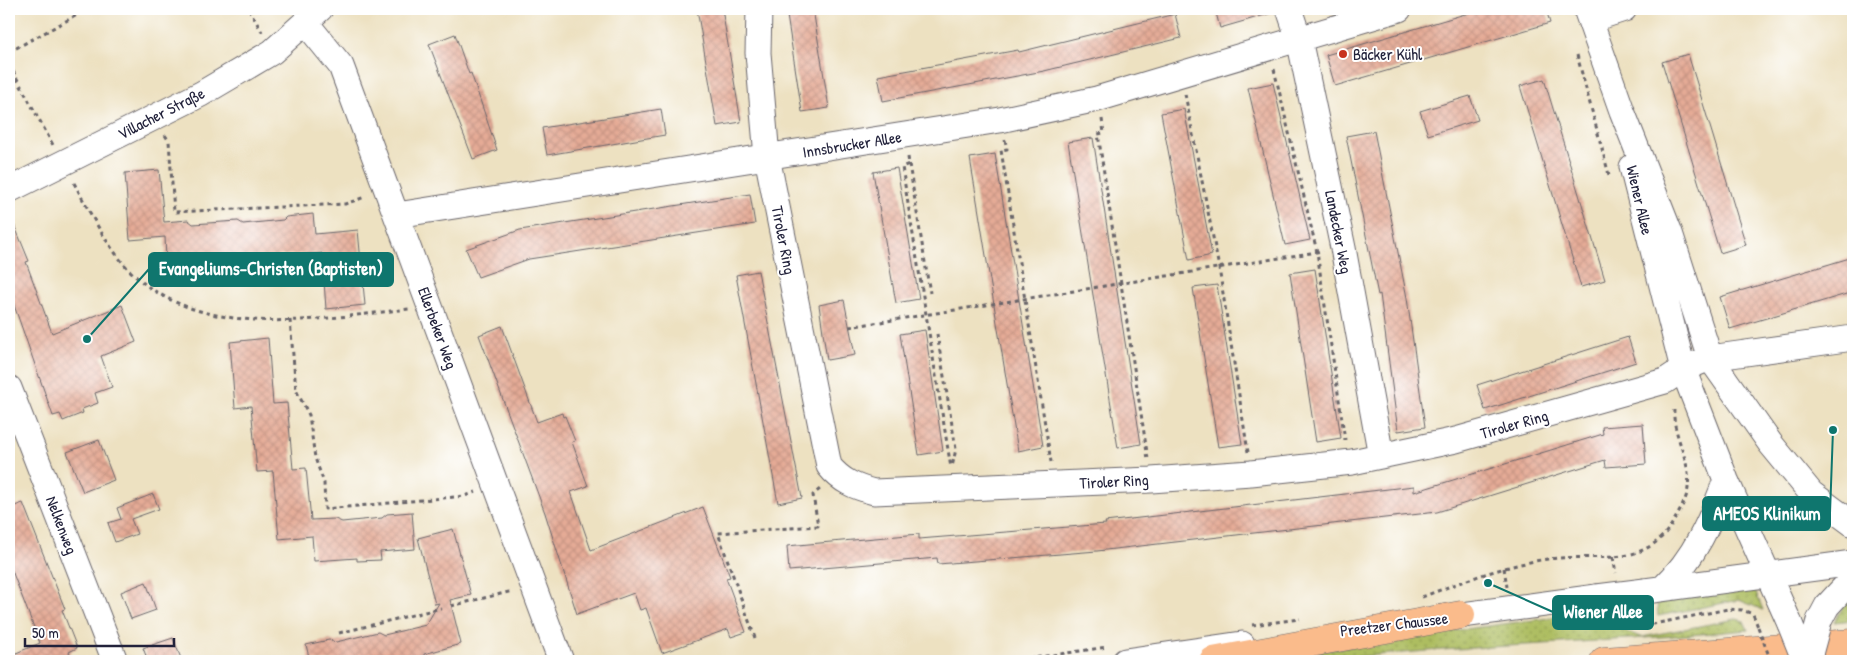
<svg xmlns="http://www.w3.org/2000/svg" width="1862" height="670" viewBox="0 0 1862 670" font-family="'Patrick Hand',sans-serif">
<style>
.grass{fill:url(#grass-dots);stroke:#68704e}
.building{fill:url(#building-cross-hatch)}
.lines{fill:none;stroke-linecap:round;stroke-linejoin:round}
.minor-casing{stroke:#69656a;stroke-width:27}
.highway-casing{stroke:#69656a;stroke-width:29}
.path{stroke:#69656a;stroke-width:3;stroke-dasharray:4 4;stroke-linecap:butt}
.minor{stroke:#fff;stroke-width:25}
.highway{stroke:#fabb8b;stroke-width:28}
.minor-bridge-casing{stroke:#69656a;stroke-width:27;stroke-linecap:butt}
.path-bridge{stroke:#69656a;stroke-width:3;stroke-dasharray:4 4;stroke-linecap:butt}
.minor-bridge{stroke:#fff;stroke-width:25}
.poi-dot{fill:#c8321e;stroke:#fff;stroke-width:2}
.labels{text-anchor:middle;dominant-baseline:central;stroke-width:4;stroke-linejoin:round;paint-order:stroke}
.poi-label{font-size:16px;fill:#22223b;stroke:#fff;text-anchor:start}
.street-label{font-size:16px;fill:#22223b;stroke:#fff}
.leader{fill:none;stroke:#0f766e;stroke-width:2}
.callout-dot{fill:#0f766e;stroke:#fff;stroke-width:2}
.callout{fill:#0f766e;stroke:#0f766e;stroke-width:2}
.callout-label{font-size:18px;text-anchor:middle;font-weight:bold;fill:#fff}
</style>
<defs>
<pattern id="grass-dots" width="8" height="8" patternUnits="userSpaceOnUse" patternTransform="scale(1.25)"><rect width="8" height="8" fill="#adbd60"/><path d="M2 2h.1M6 6h.1" fill="none" stroke="#8c9950" stroke-width="1.8" stroke-linecap="round"/></pattern>
<pattern id="building-cross-hatch" width="8" height="8" patternUnits="userSpaceOnUse" patternTransform="scale(1.25)"><rect width="8" height="8" fill="#e5ab96"/><path d="M0 0l8 8M0 8l8-8" fill="none" stroke="#c49382"/></pattern>
</defs>
<rect width="100%" height="100%" fill="#fff"/>
<filter id="ink" filterUnits="userSpaceOnUse"><feTurbulence type="fractalNoise" baseFrequency=".02" numOctaves="2"/><feDisplacementMap in="SourceGraphic" scale="10" xChannelSelector="R" yChannelSelector="G"/><feConvolveMatrix kernelMatrix="1 2 1 2 8 2 1 2 1" color-interpolation-filters="sRGB"/></filter>
<filter id="wash" filterUnits="userSpaceOnUse"><feTurbulence type="fractalNoise" baseFrequency=".0096" numOctaves="4" result="noise"/><feDisplacementMap in="SourceGraphic" scale="20" xChannelSelector="R" yChannelSelector="G"/><feGaussianBlur stdDeviation="1.12" result="paint"/><feColorMatrix in="noise" values="0 0 0 0 0 0 0 0 0 0 0 0 0 0 0 0 0 1.4 0 .05"/><feComposite in="paint" operator="in"/></filter>
<g filter="url(#wash)">
<rect width="100%" height="100%" fill="#ede1c1"/>
<!-- grass -->
<path class="grass" d="M1754,588L1763,610L1739,600L1658,616L1657,602Z
M1853,596V620L1834,622L1846,602Z
M1595,612L1629,633L1642,637L1736,619L1744,621L1748,630C1651,639 1554,643 1457,649C1391,653 1327,661 1261,661L1435,633Z"/>
<g id="blocks">
<!-- building -->
<path class="building" d="M697,9H722L741,122L717,126Z
M786,9H813L829,108L802,112Z
M1215,9H1271L1272,13L1220,28Z
M1482,9H1546L1550,23L1335,86L1326,55Z
M1175,14L1181,38L1044,71L883,101L878,76L1018,50L1019,52Z
M455,34L469,74L471,73L497,150L473,159L429,44Z
M1688,54L1746,245L1720,253L1662,62Z
M1544,79L1605,280L1581,287L1520,86Z
M1273,83L1310,240L1285,245L1248,88Z
M1470,96L1478,120L1428,135L1420,111Z
M661,109L665,135L547,155L542,128Z
M1184,109L1212,255L1189,260L1161,113Z
M1374,131L1407,298L1425,427L1398,431L1380,294L1378,295L1346,136Z
M1093,138L1141,444L1118,448L1068,142Z
M995,154L1043,446L1018,451L970,158Z
M897,168L919,299L896,303L873,172Z
M159,170L164,222L188,220L193,224L238,221L243,224L283,220L286,217L313,214L315,234L358,230L365,305L326,309L322,253L279,256V261L252,263V257L198,261L192,258L166,260L165,237L130,240L125,173Z
M750,194L755,224L529,259L478,277L466,249L520,230Z
M9,212L29,261L26,262L52,333L122,305L136,342L101,356L112,387L95,393L98,403L82,409L83,413L63,421L60,414L53,416L9,291Z
M1853,257V292L1730,329L1720,297Z
M1315,269L1341,438L1316,442L1290,273Z
M758,271L802,498L778,503L736,275Z
M1217,285L1242,444L1218,447L1193,288Z
M844,300L855,355L827,360L819,305Z
M502,326L537,422L562,413L563,417L565,416L575,441L572,442L588,486L571,492L591,550L703,507L730,577L726,578L746,632L731,637L728,629L662,653L646,608L640,610L634,593L577,614L545,513L479,335Z
M925,330L943,451L919,455L900,334Z
M1628,337L1636,362L1485,410L1477,385Z
M268,338L273,404L287,403L293,469L306,468L311,520L335,519L342,522L382,518L387,514L412,512L415,549L380,552L381,560L357,561V558L314,561L312,536L279,539L273,471L257,472L251,406L235,408L230,342Z
M1643,424L1646,464L1606,467L1605,460L1437,512L1097,551L938,564L937,558L789,571L787,546L919,534V539L1106,524L1105,522L1414,486V492L1603,434L1602,427Z
M99,440L114,480L83,492L67,452Z
M153,494L159,509L131,519L137,534L115,542L108,523L121,519L117,508Z
M23,503L65,609L62,610L77,648L69,652L73,661H9V656L40,643L9,563V508Z
M453,529L471,595L450,600L461,644L424,654L425,659L417,661H310L306,645L329,640L336,642L378,632L384,635L426,625L439,603L435,604L418,538Z
M146,582L156,610L131,619L121,592Z
M173,638L182,661H148L143,648Z"/>
</g>
</g>
<g filter="url(#ink)">
<use href="#blocks" fill-opacity="0" stroke="#69656a" stroke-width="1"/>
<g class="lines">
<!-- minor casing -->
<g class="minor-casing">
<path id="minor" d="M759,9L758,53L767,157L829,466C841,481 855,487 874,492L1151,480L1251,473L1352,462L1456,440L1665,381L1683,369L1710,358L1853,338
M1289,9L1299,39L1343,248L1381,456
M1586,9L1622,111L1670,233L1710,358L1770,443L1811,493L1853,524
M1590,20L1624,9
M306,23L341,66L561,661
M1632,167L1683,369L1726,480L1790,624
M9,190L201,94L272,52L320,9
M397,215L1000,120L1097,99L1399,9
M9,388L115,661
M1663,588C1695,558 1711,520 1726,480
M1645,591L1853,563
M1440,618L1597,597
M1819,621L1827,606L1853,578
M1125,661L1242,644"/>
</g>
<!-- highway casing -->
<g class="highway-casing">
<path id="highway" d="M1213,661L1461,615
M1604,661L1853,643"/>
</g>
<!-- path -->
<path class="path" d="M249,9L262,32
M9,52L88,9
M1577,55L1609,175
M9,64L53,145
M1274,69L1317,252L1345,440
M1185,94L1219,268L1248,452
M1102,119L1104,133L1098,134L1148,459
M165,135L169,141L174,212L345,204L365,197
M1005,140L1007,149L1001,150L1051,462
M908,157L909,164L902,167L951,468
M909,164L930,293
M74,183C93,218 113,260 146,285C220,339 325,318 409,309
M290,320L296,390L309,415L315,458L324,483L325,509L465,496L476,492
M849,327L1323,251
M937,334L956,449L952,467
M1613,557L1616,573
M1504,568L1507,587
M1422,597C1461,582 1499,567 1541,560C1592,551 1644,574 1675,519C1680,511 1687,498 1688,488C1692,462 1672,435 1674,410
M451,606L513,591
M1624,616L1629,621L1639,627L1728,609L1742,610L1753,614L1758,627
M1252,625L1300,619
M339,633L441,608
M755,638L718,533L818,526L813,495L820,489
M1013,661L1107,647"/>
<!-- minor -->
<use href="#minor" class="minor"/>
<!-- highway -->
<use href="#highway" class="highway"/>
<!-- minor-bridge casing -->
<g class="minor-bridge-casing">
<path id="minor-bridge" d="M1597,597L1645,591
M1790,624L1805,661
M1808,661L1819,621"/>
</g>
<!-- path-bridge -->
<path class="path-bridge" d="M1758,627L1771,661"/>
<!-- minor-bridge -->
<use href="#minor-bridge" class="minor-bridge"/>
</g>
</g>
<!-- markers -->
<circle class="poi-dot" cx="1343" cy="54" r="5"/>
<g class="labels">
<!-- poi labels -->
<g class="poi-label">
<text x="1353" y="54">Bäcker Kühl</text>
</g>
<!-- street labels -->
<g class="street-label">
<text transform="translate(161 113) rotate(-27)">Villacher Straße</text>
<text transform="translate(852 144) rotate(-9)">Innsbrucker Allee</text>
<text transform="translate(1640 200) rotate(77)">Wiener Allee</text>
<text transform="translate(1339 232) rotate(79)">Landecker Weg</text>
<text transform="translate(784 240) rotate(79)">Tiroler Ring</text>
<text transform="translate(438 328) rotate(70)">Ellerbeker Weg</text>
<text transform="translate(1514 424) rotate(-16)">Tiroler Ring</text>
<text transform="translate(1114 481) rotate(-3)">Tiroler Ring</text>
<text transform="translate(62 525) rotate(69)">Nelkenweg</text>
<text transform="translate(1394 624) rotate(-7)">Preetzer Chaussee</text>
</g>
</g>
<!-- callouts -->
<path class="leader" d="M87 339L149 269M1833 430L1830 513M1488 583L1553 612"/>
<g class="callout-dot">
<circle cx="87" cy="339" r="5"/>
<circle cx="1833" cy="430" r="5"/>
<circle cx="1488" cy="583" r="5"/>
</g>
<g class="callout">
<rect x="149" y="253" width="244" height="33" rx="5"/>
<rect x="1703" y="497" width="127" height="33" rx="5"/>
<rect x="1553" y="596" width="100" height="33" rx="5"/>
</g>
<g class="callout-label">
<text x="271" y="275">Evangeliums-Christen (Baptisten)</text>
<text x="1767" y="520">AMEOS Klinikum</text>
<text x="1603" y="618">Wiener Allee</text>
</g>
<!-- margin -->
<rect width="1862" height="670" fill="none" stroke="#fff" stroke-width="30"/>
<!-- scale -->
<path d="M25 638v8h149v-8" fill="none" stroke="#22223b" stroke-width="2.5"/>
<text x="32" y="638" font-size="15" fill="#22223b" stroke="#ffffff" stroke-width="4" paint-order="stroke">50 m</text>
</svg>
